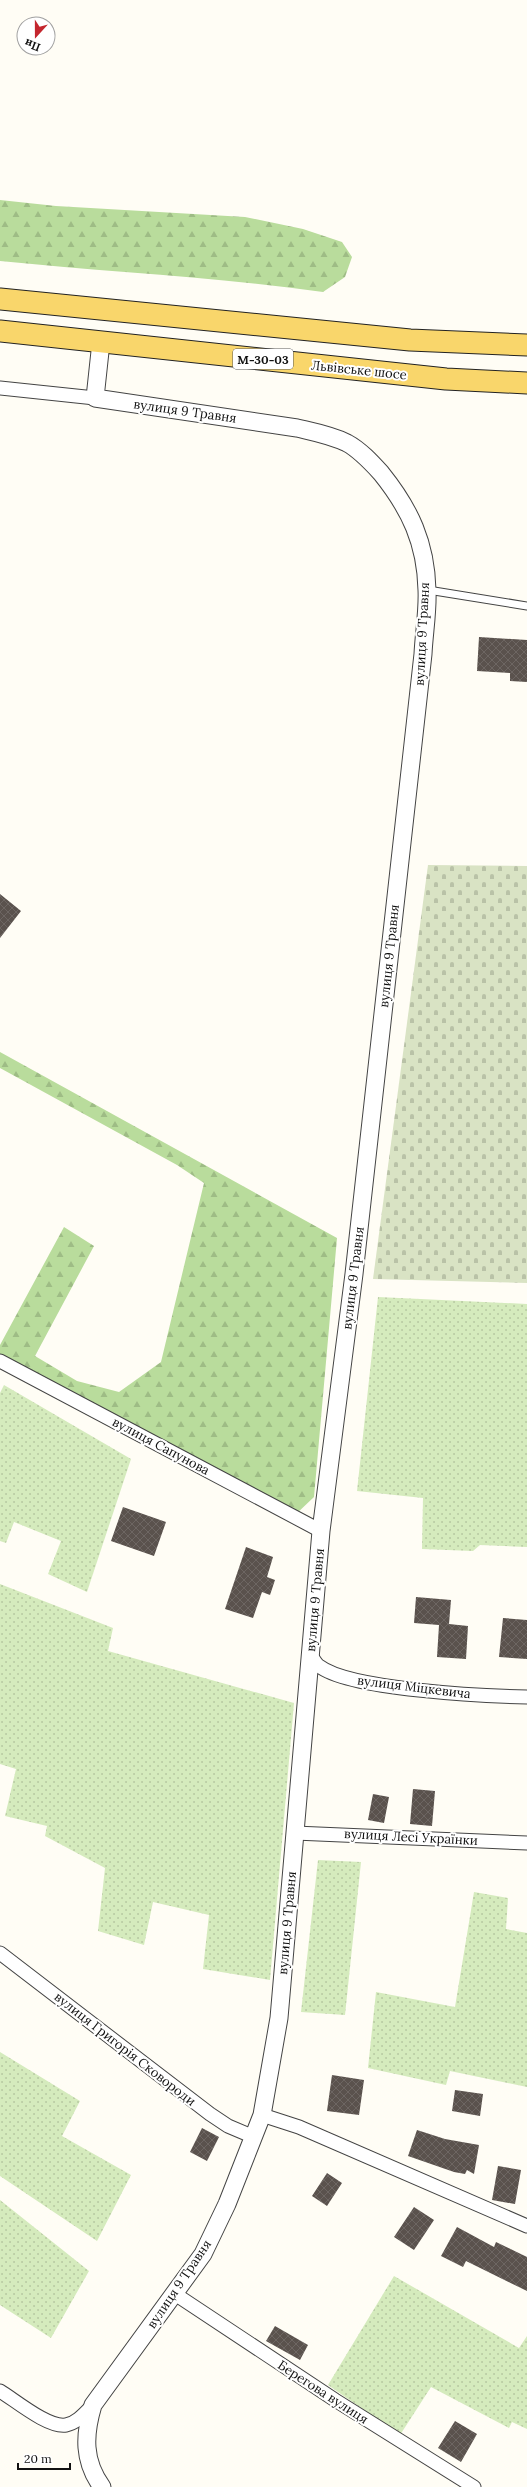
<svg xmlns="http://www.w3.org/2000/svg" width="527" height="2487" viewBox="0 0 527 2487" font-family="Lora,serif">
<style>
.forest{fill:url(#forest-firs)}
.cemetery{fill:url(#cemetery-stones)}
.garden{fill:url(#garden-dots)}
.building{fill:url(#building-cross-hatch)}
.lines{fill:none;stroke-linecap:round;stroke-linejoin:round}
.service-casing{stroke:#444;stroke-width:9}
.minor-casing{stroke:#444;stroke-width:15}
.tertiary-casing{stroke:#444;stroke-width:19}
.primary-casing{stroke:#222;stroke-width:23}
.service{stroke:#fff;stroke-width:7}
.minor{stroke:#fff;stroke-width:13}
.tertiary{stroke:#fff;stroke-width:17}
.primary{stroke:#f9d66b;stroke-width:21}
.labels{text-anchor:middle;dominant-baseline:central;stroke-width:4;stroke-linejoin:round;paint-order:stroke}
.shield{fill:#fff;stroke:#585858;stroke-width:1}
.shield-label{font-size:12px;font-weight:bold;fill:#111}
.street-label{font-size:13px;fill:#111;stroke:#fff}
</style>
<defs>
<pattern id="forest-firs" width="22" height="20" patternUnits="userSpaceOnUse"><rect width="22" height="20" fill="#b9dc9c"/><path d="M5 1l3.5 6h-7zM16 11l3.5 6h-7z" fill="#9ebc85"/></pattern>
<pattern id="cemetery-stones" width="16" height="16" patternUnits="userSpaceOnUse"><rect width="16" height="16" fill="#d9e3c4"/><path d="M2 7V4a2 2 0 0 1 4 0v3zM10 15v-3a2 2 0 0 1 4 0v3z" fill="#b9c2a7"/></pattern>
<pattern id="garden-dots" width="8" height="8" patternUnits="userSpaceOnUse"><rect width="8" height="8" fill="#d5ebbd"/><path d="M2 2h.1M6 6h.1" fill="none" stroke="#b6c8a1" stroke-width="1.8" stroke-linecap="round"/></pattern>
<pattern id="building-cross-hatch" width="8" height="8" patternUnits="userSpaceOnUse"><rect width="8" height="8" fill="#5a524d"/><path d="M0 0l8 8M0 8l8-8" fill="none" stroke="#6d6662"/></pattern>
</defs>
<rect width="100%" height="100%" fill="#fffdf5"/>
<!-- forest -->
<path class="forest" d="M0,200L56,206L245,217L303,229L342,242L352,257L345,277L323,292C216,277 108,272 0,261Z
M0,1052L337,1238L314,1497L294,1516L0,1361V1345L64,1227L94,1246L35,1356L77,1381L119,1392L161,1362L204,1183L177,1165L0,1068Z"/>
<!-- cemetery -->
<path class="cemetery" d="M428,865L527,866V1283L373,1279Z"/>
<!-- garden -->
<path class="garden" d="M378,1297L527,1304V1547L480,1545L473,1551L422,1549L423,1498L357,1491Z
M4,1385L131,1459L87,1592L48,1574L61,1541L14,1522L6,1543L0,1541V1393Z
M0,1584L113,1628L108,1651L294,1703L270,1980L203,1969L209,1915L153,1902L144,1945L98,1931L105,1868L45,1836L47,1826L5,1816L16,1769L0,1764Z
M318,1860L361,1862L345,2015L301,2012Z
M474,1892L508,1898L506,1929L527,1933V2087L450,2071L446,2085L368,2068L376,1992L455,2007Z
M0,2052L80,2101L62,2136L131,2175L97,2241L0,2176Z
M0,2200L89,2271L51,2338L0,2305Z
M394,2276L519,2348L527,2336V2429L512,2422L509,2428L431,2387L400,2435L328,2385Z"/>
<!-- building -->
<path class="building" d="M479,637L527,640V682L510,681V673L477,671Z
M0,894L21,911L0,938Z
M123,1507L166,1522L154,1556L111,1541Z
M246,1547L273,1557L267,1577L275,1580L270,1595L262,1592L253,1618L225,1609Z
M416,1597L451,1600L449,1624L468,1626L466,1659L437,1657L439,1625L414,1623Z
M503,1618L527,1620V1659L499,1657Z
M413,1789L435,1791L432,1826L410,1824Z
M373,1794L389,1797L384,1823L368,1820Z
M332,2075L364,2080L359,2115L327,2111Z
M455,2090L483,2094L480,2116L452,2111Z
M202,2128L219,2137L207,2161L190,2152Z
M417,2130L445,2139L479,2145L474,2174L467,2170L465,2174L454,2172L408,2156Z
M498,2166L521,2170L515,2204L492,2200Z
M327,2173L342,2183L327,2206L312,2196Z
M414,2207L434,2220L414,2250L394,2237Z
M457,2227L494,2247L496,2242L527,2257V2291L466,2261L463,2267L441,2256Z
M275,2326L308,2345L300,2360L266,2341Z
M455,2421L477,2434L461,2462L438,2448Z"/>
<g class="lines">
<!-- service casing -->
<g class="service-casing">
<path id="service" d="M428,590L527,606"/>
</g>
<!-- minor casing -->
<g class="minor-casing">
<path id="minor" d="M0,388L95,398
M0,1361L321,1531
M310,1654C313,1658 316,1664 319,1666C350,1690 485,1696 527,1697
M295,1833L527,1843
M0,1953L210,2114L228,2126L254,2137
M262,2115L299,2127L527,2226
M175,2294L335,2400L474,2487
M0,2391C15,2400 48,2428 66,2425C77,2423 85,2413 93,2405"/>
</g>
<!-- tertiary casing -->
<g class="tertiary-casing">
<path id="tertiary" d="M101,342L95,398L297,428C314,432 331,435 347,443C360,450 371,462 381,473C410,509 426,543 427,590C428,611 424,633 423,654L354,1274L321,1531L279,2018L262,2115L227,2204L203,2254L93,2405C84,2435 83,2461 102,2487"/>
</g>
<!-- primary casing -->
<g class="primary-casing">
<path id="primary" d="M0,299L410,340L527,345
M0,331L446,379L527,383"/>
</g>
<!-- service -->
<use href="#service" class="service"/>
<!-- minor -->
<use href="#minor" class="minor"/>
<!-- tertiary -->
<use href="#tertiary" class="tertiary"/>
<!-- primary -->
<use href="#primary" class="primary"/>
</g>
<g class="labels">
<!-- shield labels -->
<rect class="shield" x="233" y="349" width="60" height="20" rx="3"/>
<g class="shield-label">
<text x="263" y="359">М-30-03</text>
</g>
<!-- street labels -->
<g class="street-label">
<text transform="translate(359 370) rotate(6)">Львівське шосе</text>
<text transform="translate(185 411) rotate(8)">вулиця 9 Травня</text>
<text transform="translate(422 634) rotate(-87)">вулиця 9 Травня</text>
<text transform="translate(389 956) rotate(-84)">вулиця 9 Травня</text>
<text transform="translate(353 1278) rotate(-83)">вулиця 9 Травня</text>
<text transform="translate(161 1446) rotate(28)">вулиця Сапунова</text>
<text transform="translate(315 1600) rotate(-85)">вулиця 9 Травня</text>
<text transform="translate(414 1687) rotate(7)">вулиця Міцкевича</text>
<text transform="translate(411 1837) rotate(3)">вулиця Лесі Українки</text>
<text transform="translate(287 1923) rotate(-85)">вулиця 9 Травня</text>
<text transform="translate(125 2049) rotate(38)">вулиця Григорія Сковороди</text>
<text transform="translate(179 2284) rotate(-56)">вулиця 9 Травня</text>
<text transform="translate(323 2392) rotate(33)">Берегова вулиця</text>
</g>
</g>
<!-- north arrow -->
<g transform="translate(36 36) rotate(201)"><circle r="19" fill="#ffffff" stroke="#a0a0a0"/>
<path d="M0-3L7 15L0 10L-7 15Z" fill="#c4262e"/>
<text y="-6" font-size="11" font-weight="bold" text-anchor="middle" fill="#111111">Пн</text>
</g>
<!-- scale -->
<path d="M18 2463v6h52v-6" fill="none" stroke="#111111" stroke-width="2"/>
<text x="24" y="2463" font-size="12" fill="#111111" stroke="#ffffff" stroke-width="3" paint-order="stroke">20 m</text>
</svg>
